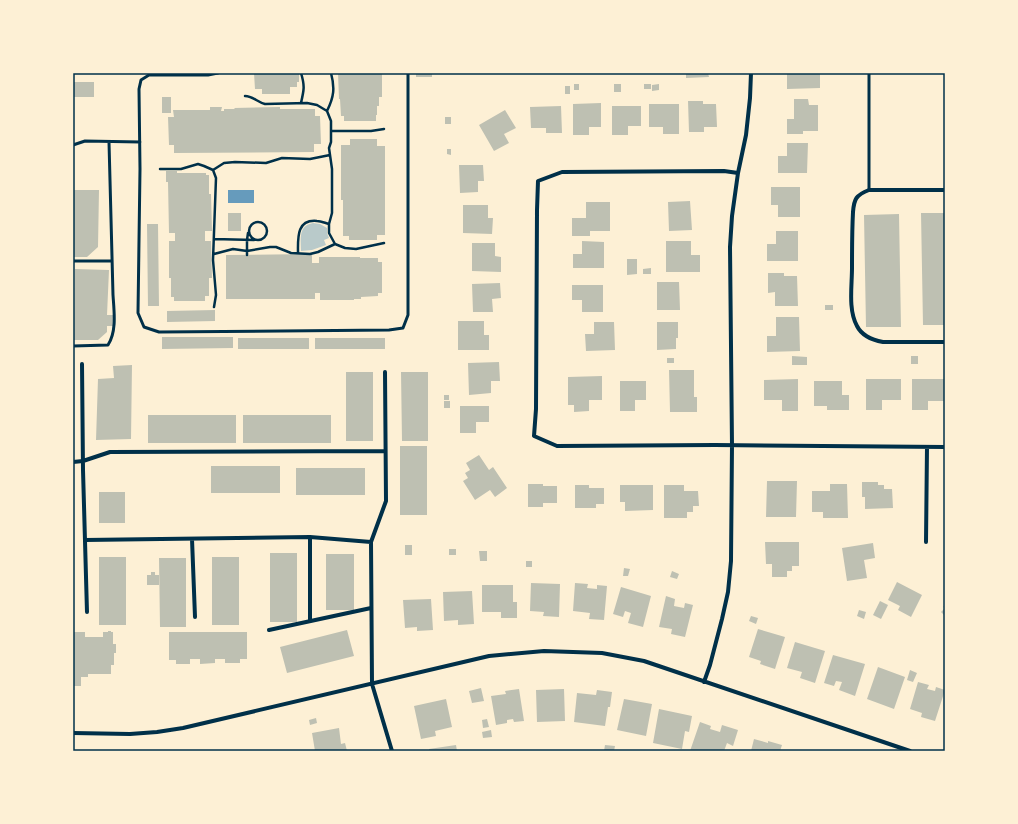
<svg xmlns="http://www.w3.org/2000/svg" width="1018" height="824" viewBox="0 0 1018 824" font-family="'DejaVu Sans',sans-serif">
<style>
.green{fill:#b9caca}
.water{fill:#669bbc}
.building{fill:#bec0b2}
.lines{fill:none;stroke-linecap:round;stroke-linejoin:round}
.path{stroke:#003049;stroke-width:2.5}
.service{stroke:#003049;stroke-width:3}
.minor{stroke:#003049;stroke-width:4}
.neatline{fill:none;stroke:#003049;stroke-width:1.5}
</style>
<rect width="100%" height="100%" fill="#fdf0d5"/>
<!-- green -->
<path class="green" d="M313,223L320,224L327,228V233L329,238L324,240L326,245L312,250L301,251C301,238 298,226 313,223Z"/>
<!-- water -->
<path class="water" d="M228,190H254V203H228Z"/>
<!-- building -->
<path class="building" d="M254,73H299V82H297V87H290V94H262V89H255Z
M338,73H382V97H379V106H377V115H376V121H344V116H341L340,99H339Z
M416,73H432V77H416Z
M686,73H708L709,77L686,78Z
M787,73H820V88L787,89Z
M73,82H94V97H73Z
M574,84H579V90H574Z
M614,84H621V92H614Z
M644,84H651V89H644Z
M659,84V90L652,91V85Z
M565,86H570V94H565Z
M162,97H171V113H162Z
M794,99H808L809,105H818V131H803V134H787V119H794Z
M688,101H703V104H716L717,127H704V132H689Z
M601,103V127H589V135H573V104Z
M649,104H679V134H663V127H649Z
M561,106L562,133H546V128H531L530,107Z
M612,106H641V126H628V135H612Z
M210,107H222L221,111H224V109H235L234,108L280,107V109H315V116H320L321,144H314V152L174,153V145H169L168,117H174L173,110H210Z
M505,110L516,128L504,134L509,143L494,151L479,125Z
M445,117H451V124H445Z
M350,139H377V146H385V235H377V240H349V236H343V200H341V145H350Z
M787,143H808L807,173H778V156H787Z
M447,149H451V155L447,154Z
M459,165H483L484,181H478V192L460,193Z
M166,171H177V173H206V175H209V194H211L212,231H205V241H211L212,278H209V296H205V301H174V297H171V278H169V241H175V233H169L168,182H166Z
M771,187H800V217H778V205H771Z
M73,190H99L98,247L87,257H73Z
M690,201L692,230L669,231L668,202Z
M586,202H610V231H590V236H572V218H586Z
M463,205H488V218H493L492,234L463,233Z
M228,213H241V231H228Z
M921,213H945V325H923Z
M899,214L901,327H866L864,215Z
M147,224H158L159,306H148Z
M776,231H798V261H767V244H776Z
M582,241L604,242V268H573V254H582Z
M666,241H691V255H700V272H666Z
M472,243H495V256L501,257V272L472,271Z
M312,254V263H319V257H360V258H378V262H382V293H378V296L361,297V299H354V300H320V293H315V299H226V255Z
M627,259H637V274L627,275Z
M651,268V274H643V269Z
M75,269L109,270L107,315H113V326H107V332L98,340H74Z
M768,273H784V276H797L798,306H775V292L768,293Z
M657,282H679L680,310H657Z
M500,283L501,298L492,299L493,312H473L472,284Z
M572,285H603V312H582V300H572Z
M825,305H833V310H825Z
M215,310V321L167,322V311Z
M776,317H799L800,351L767,352V336H776Z
M458,321H484V335H489V350H458Z
M594,322H614L615,350L586,351L585,334H594Z
M657,322H678V338H676V349L657,350Z
M162,337H233V348L162,349Z
M238,338H309V349H238Z
M315,338H385V349H315Z
M792,356L807,357V365H792Z
M911,356H918V364H911Z
M667,358H674V363H667Z
M499,362L500,381H491V393L469,395L468,363Z
M132,365L131,439L96,440L98,379L114,378L113,366Z
M669,370H694V397H697V412H670Z
M346,372H373V441H346Z
M401,372H428V441H402Z
M602,376V400H589V411L574,412V405H568V377Z
M798,379V411H782V400H764V380Z
M866,379H901V400H882V410H866Z
M912,379H945V401H928V410H912Z
M620,381H646V400H635V411H620Z
M814,381H842V395H849V410H827V406H814Z
M444,395H449V400H444Z
M444,401H450V408H444Z
M460,406H489V422H476V433H460Z
M148,415H236V443H148Z
M243,415H331V443H243Z
M400,446H427V515H400Z
M479,455L489,470L493,467L507,488L495,497L490,490L475,500L463,481L468,478L465,473L470,470L466,463Z
M211,466H280V493H211Z
M296,468H365V495H296Z
M767,481H797L796,517H766Z
M862,482H878V485H884V489H892L893,508L865,509V497H862Z
M528,484H543V486H557V503H543V507H528Z
M830,484H847L848,518H823V512H812V491H830Z
M575,485H589V488H604V504H596V508H575Z
M620,485H653V510L625,511V502H620Z
M664,485H684V491H698L699,506H693V512H687V518H664Z
M99,492H125V523H99Z
M765,542H799V566H792V571H787V577H772V564H766Z
M873,543L875,558L864,560L867,578L847,581L842,548Z
M405,545H412V555H405Z
M449,549H456V555H449Z
M479,551H487V561H480Z
M270,553H297V622H270Z
M326,554H354V610H326Z
M99,557H126V625H99Z
M212,557H239V625H212Z
M159,558H186V627H160Z
M526,561H532V567H526Z
M624,568L630,569L628,576H623Z
M672,571L679,574L677,579L670,577Z
M151,572H155V575H159V585H147V575H151Z
M897,582L922,595L911,617L898,610L900,606L888,600Z
M531,583L560,584L559,617L543,616L544,612L530,611Z
M575,583L588,584L587,588L597,589V585L607,586L604,620L589,619L590,613L573,611Z
M482,585H513V602H517V618H501V612H482Z
M621,587L651,596L643,627L628,623L631,613L625,611L623,617L613,614Z
M472,591L474,624L458,625V620L444,621L443,592Z
M666,596L675,599L674,606L684,608L685,603L693,605L685,637L671,634L672,629L659,627Z
M431,599L433,630L417,631V627L405,628L403,600Z
M880,601L888,605L881,619L873,615Z
M945,605V616L941,612L945,608L943,607Z
M859,610L866,612L864,619L857,616Z
M751,616L758,618L756,624L749,621Z
M758,629L785,637L775,669L760,664L761,661L749,657Z
M347,630L354,656L287,673L280,647Z
M108,631H111V632H113V644H116V653H114V665H111V674H88V677H81V686H73V632H85V637H103V632H108Z
M169,632H247V659H240V663H225V659H215V663L200,664V659H190V664H176V660H169Z
M795,642L825,651L815,683L800,678L802,672L787,668Z
M833,655L865,664L855,696L839,690L842,682L836,681L834,686L824,683Z
M878,667L905,677L894,709L867,699Z
M910,670L917,673L913,682L907,680Z
M918,682L929,685L927,689L935,691L936,687L945,690L935,721L921,717L922,713L910,709Z
M481,688L484,701L472,703L469,691Z
M519,689L524,721L514,722L513,719L507,720V723L496,725L491,696L506,694L505,691Z
M564,689L565,721L537,722L536,690Z
M597,690L612,692L610,707H608L605,726L574,722L577,693L596,695Z
M446,699L452,727L435,731L436,736L421,739L414,706Z
M624,699L652,704L646,736L617,730Z
M659,709L692,716L689,732L685,731L682,749L653,743Z
M316,718L317,723L310,725L309,720Z
M487,719L489,727L483,728L482,720Z
M700,722L711,726L710,729L720,732L722,725L738,730L733,746L727,743L724,751H690Z
M339,728L341,744L345,743L347,751H315L312,733Z
M491,730L492,737L483,738L482,732Z
M754,739L768,743V741L782,745L780,751H751Z
M456,745L457,751H429V749Z
M605,745L615,746L614,751H604Z"/>
<g class="lines">
<!-- path -->
<path class="path" d="M245,96C253,96 257,102 265,104L307,103L317,105L327,111L331,121V142L329,148L332,169V213L329,224V233L335,244L345,248L356,249L384,243
M301,103C304,90 305,86 301,73
M327,111C334,97 335,88 331,73
M331,131H371L384,129
M160,169H181L198,164L204,166L213,170L216,178L213,260L216,295L214,307
M213,170L224,163L235,162L266,163L282,158L310,159L330,155
M249 231a9 9 0 1 1 18 0a9 9 0 1 1-18 0Z
M214,239L254,240
M298,253C298,239 296,219 317,221C321,221 325,223 329,224
M214,254L233,249L247,251L270,247H276L291,253L310,254L318,252L335,244
M247,255V240L248,233"/>
<!-- service -->
<path class="service" d="M218,73L208,75H149L141,80L139,89L140,169L138,313L144,327L159,332L389,330L403,328L408,315V73
M73,145L85,141L140,142
M869,190V73
M73,261H112
M73,346L108,345C117,331 114,311 113,295L109,142"/>
<!-- minor -->
<path class="minor" d="M738,173L724,171L562,172L538,181L537,210L536,409L534,436L557,446L715,445L945,447
M945,190H869C856,195 854,199 853,212C852,231 852,249 852,268C852,286 848,310 857,326C862,336 872,340 883,342H945
M82,364L83,470L87,612
M385,372L386,501L371,542L372,684L392,751
M73,462L83,461L110,452L385,451
M192,539L195,617
M85,540L310,537L371,542
M926,542L927,447
M310,621V537
M269,630L371,608
M704,682L710,665L722,619L728,592L731,561L732,445L730,247L732,216L738,173L746,135L750,98L751,73
M73,733L130,734L157,732L183,728L489,656L544,651L602,653L644,661L910,751"/>
</g>
<!-- border -->
<rect width="1018" height="824" fill="none" stroke="#fdf0d5" stroke-width="148"/>
<rect x="74" y="74" width="870" height="676" class="neatline"/>
</svg>
